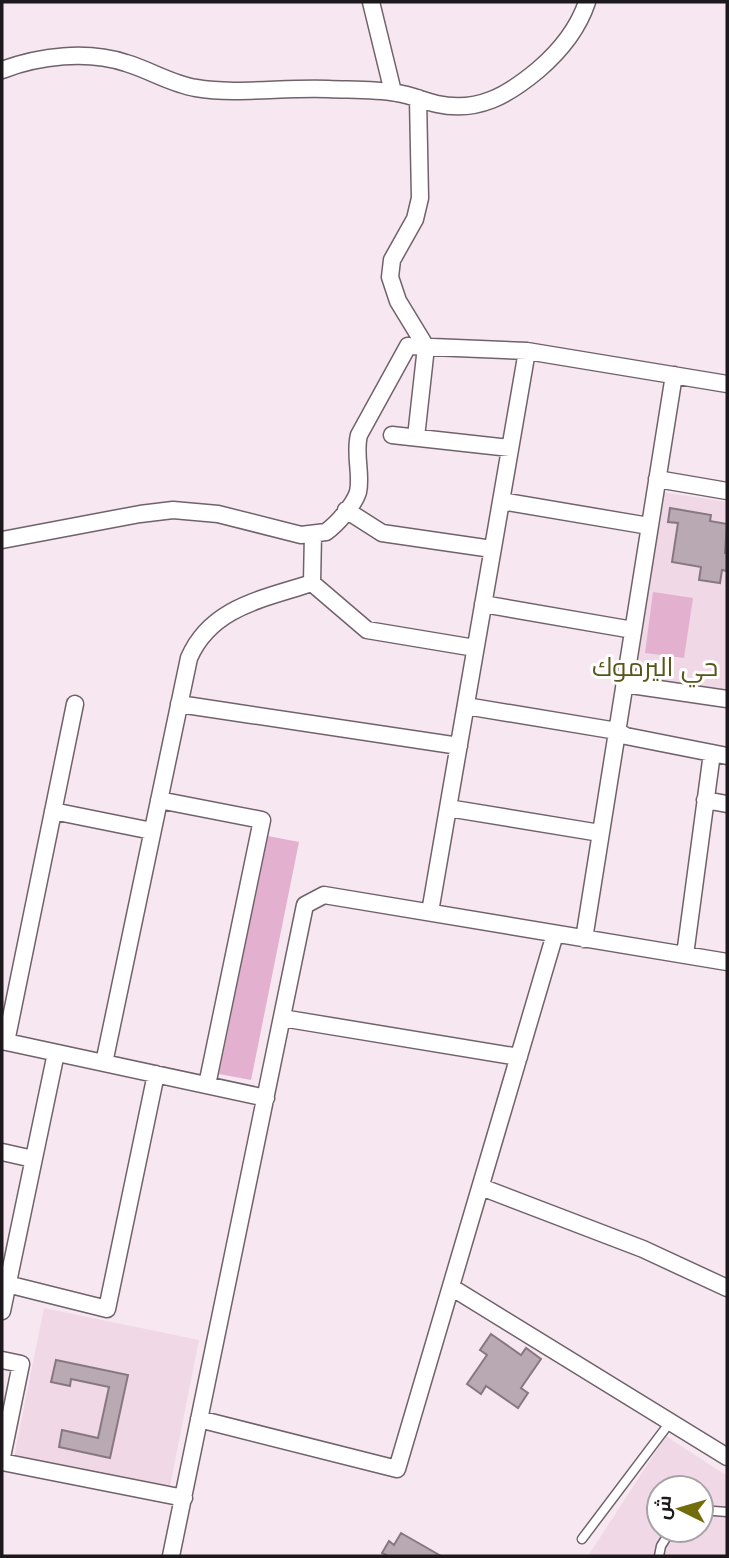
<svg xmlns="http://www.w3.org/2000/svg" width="729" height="1558" viewBox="0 0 729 1558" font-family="Quicksand,Cairo,sans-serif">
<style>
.built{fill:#f0d8e6;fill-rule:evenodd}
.green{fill:#e4b0cf}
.building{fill:#b9a9b2;stroke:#877880;stroke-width:2}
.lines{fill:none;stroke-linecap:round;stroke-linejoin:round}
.lane-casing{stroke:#70626a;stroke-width:11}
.street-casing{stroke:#70626a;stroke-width:19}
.lane{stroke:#fff;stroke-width:8}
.street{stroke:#fff;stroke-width:16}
.labels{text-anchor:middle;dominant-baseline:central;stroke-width:6;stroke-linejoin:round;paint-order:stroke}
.neighbourhood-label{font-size:26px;fill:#59561a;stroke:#fff}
</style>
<rect width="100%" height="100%" fill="#f7e7f0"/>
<!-- built -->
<path class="built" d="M662,492L727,502V691L636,677Z
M44,1308L199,1340L169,1491L14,1457Z
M666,1436L727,1476V1556H588ZM659,1488H701V1530H659Z"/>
<!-- green -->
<path class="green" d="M653,592L693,598L684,658L645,653Z
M268,836L299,842L251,1080L219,1074Z"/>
<!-- building -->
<path class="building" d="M670,508L711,515L710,521L727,524L725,553H727V571L722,570L720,583L699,580L701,567L672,562L678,523L668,522Z
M491,1334L521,1355L526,1348L541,1359L521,1388L528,1393L518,1408L486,1386L481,1394L467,1384L487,1355L480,1350Z
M56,1360L128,1375L110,1458L59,1447L62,1430L98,1438L109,1387L71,1379L70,1386L51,1382Z
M401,1533L441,1556H388L382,1553L389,1541L394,1545Z"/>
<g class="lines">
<!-- lane casing -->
<g class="lane-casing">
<path id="lane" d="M701,1510L727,1512
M582,1539L671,1421
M659,1556L661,1546L671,1530"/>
</g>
<!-- street casing -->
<g class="street-casing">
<path id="street" d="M371,2L393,92
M2,70C39,56 87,50 126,63C150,70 171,84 196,88C235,95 286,87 328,89C351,90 374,89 397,93C411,95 424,101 437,104C478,113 508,95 538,70C559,52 578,29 587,2
M392,435L510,448
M416,437L426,347L398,301L390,277L392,260L415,219L420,198L418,98
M657,479L727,491
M501,501L649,526
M346,510L382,533L492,549
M313,534L312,583L367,630L475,648
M2,540L140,514L173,510L218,514L301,535L326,532C337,524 354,505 358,492C362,474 354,454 359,435L408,346L527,351L727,384
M483,604L633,630
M624,684L727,699
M179,704L459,746
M466,706L617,731L626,736L727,756
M159,800L262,820L207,1085
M705,800L727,804
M448,808L600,833
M53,811L152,831
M430,912L527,351
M584,939L674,375
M685,955L712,753
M282,1018L519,1057
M2,1041L266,1098
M6,1042L75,704
M104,1063L189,658C211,607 263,599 312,583
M2,1152L33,1159
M481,1187L643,1249L727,1288
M7,1284L107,1309L156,1074
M451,1287L727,1457
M2,1311L56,1053
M2,1360L21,1364L2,1457
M199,1419L397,1469L555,934
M2,1462L184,1498
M171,1556L305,905L324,895L727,962"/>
</g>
<!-- lane -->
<use href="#lane" class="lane"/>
<!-- street -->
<use href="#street" class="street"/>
</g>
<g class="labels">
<!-- neighbourhood labels -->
<g class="neighbourhood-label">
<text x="655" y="666">حي اليرموك</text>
</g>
</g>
<!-- border -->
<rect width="729" height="1558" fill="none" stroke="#1d181b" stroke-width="7"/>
<!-- north arrow -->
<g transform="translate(680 1509) rotate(275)"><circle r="33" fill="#ffffff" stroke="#a5a3a4" stroke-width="2"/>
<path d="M0-5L12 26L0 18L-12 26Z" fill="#726d0a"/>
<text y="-10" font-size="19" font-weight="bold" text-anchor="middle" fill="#1d181b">ش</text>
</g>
</svg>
